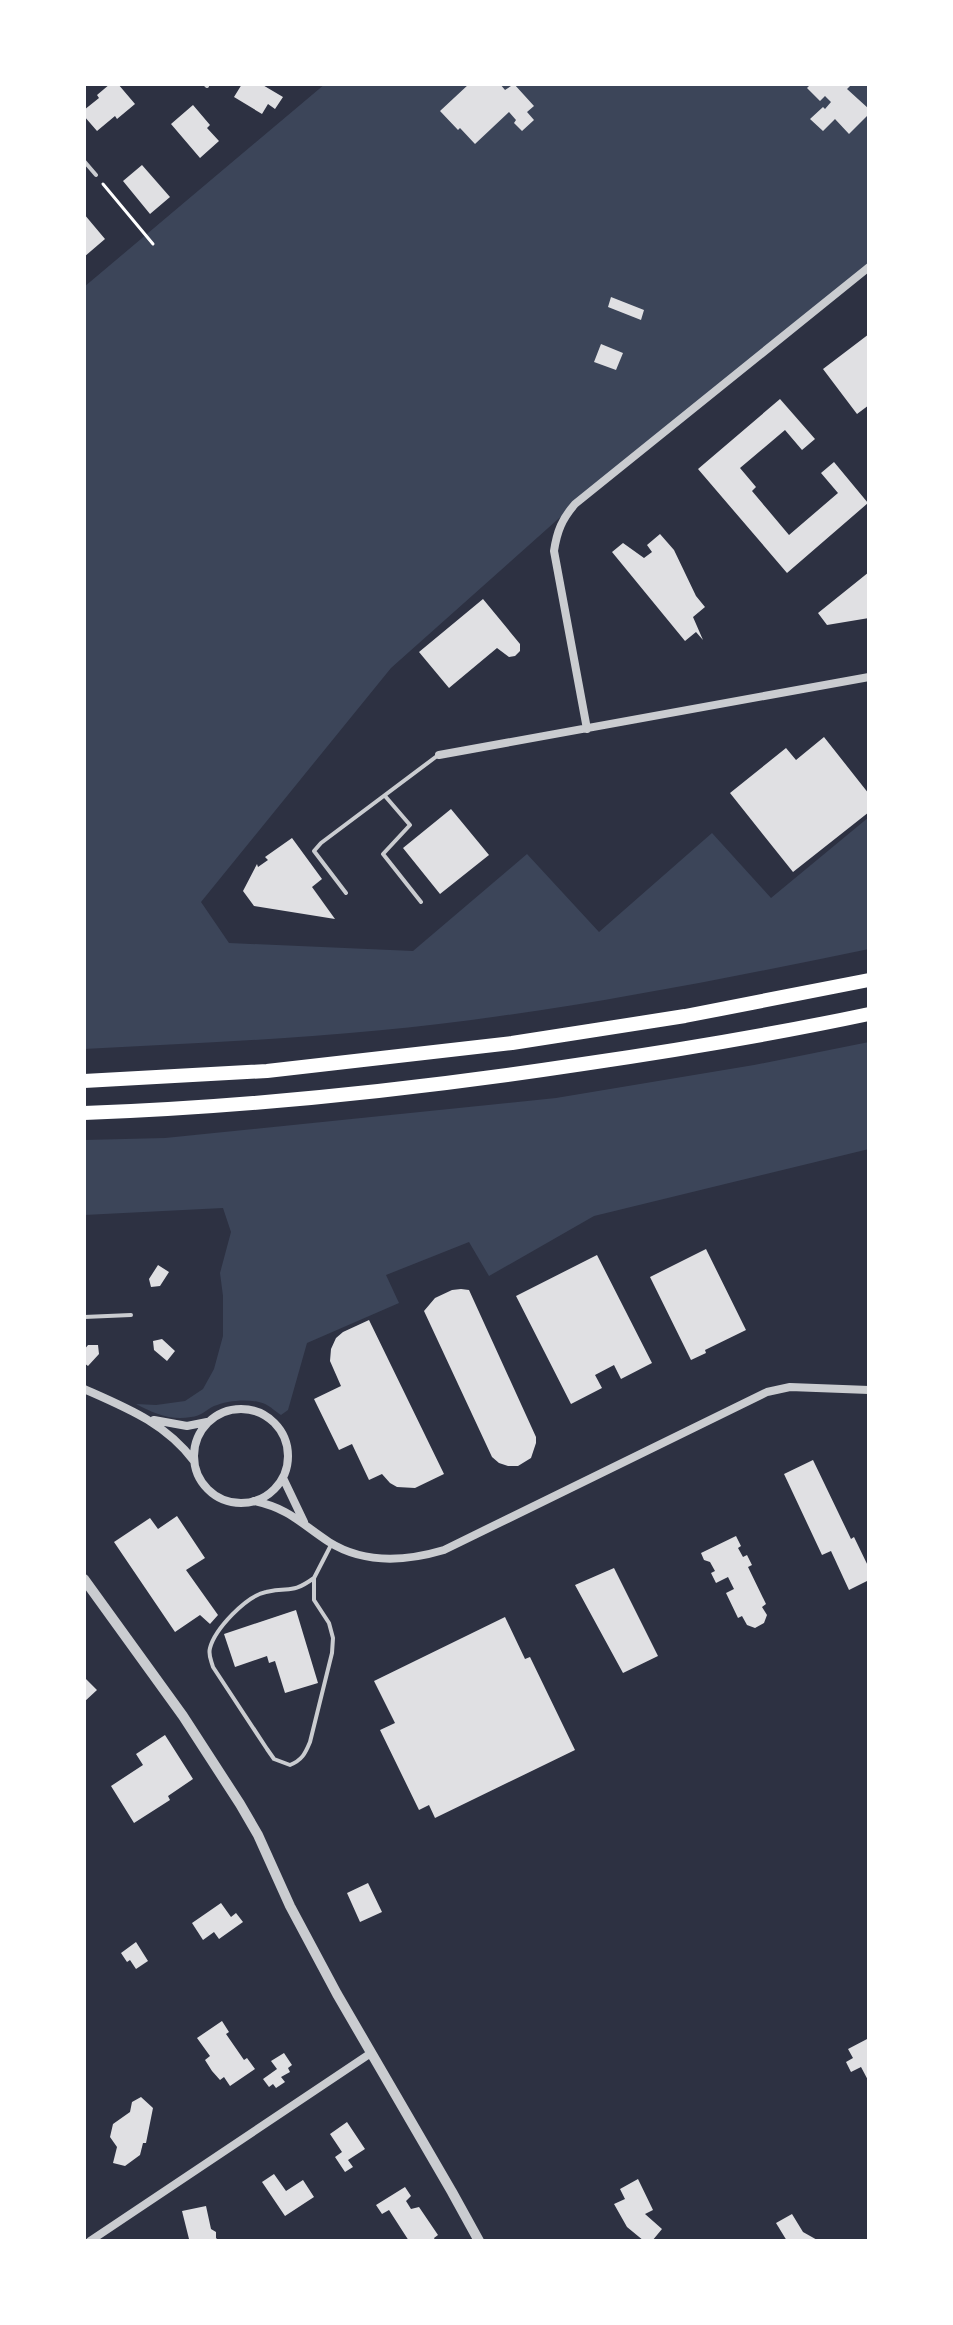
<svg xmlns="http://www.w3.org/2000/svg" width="953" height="2325" viewBox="0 0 953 2325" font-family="'PT Serif',serif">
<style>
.green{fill:#3c4559}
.building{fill:#e0e0e3}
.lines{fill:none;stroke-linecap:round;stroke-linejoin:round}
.path{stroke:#fff;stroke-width:3}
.service{stroke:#caccd0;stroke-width:4}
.minor{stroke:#caccd0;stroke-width:8}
.tertiary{stroke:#caccd0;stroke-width:10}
.motorway{stroke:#fff;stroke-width:14}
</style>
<rect width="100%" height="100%" fill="#2d3142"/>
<!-- green -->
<path class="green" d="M325,84H869V268L575,504L391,668L201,902L229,943L413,951L527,854L599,932L712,833L771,898L869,817V949C747,974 624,999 500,1016C363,1036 223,1042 84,1049V287Z
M869,1042V1149L594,1216L489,1276L469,1242L386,1275L399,1303L307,1343L288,1410L281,1415C276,1412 270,1406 265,1404C251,1398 228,1400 214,1406C206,1410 201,1416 191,1417C171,1421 153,1413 136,1404L156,1405L185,1401L203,1389L214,1369L223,1336V1296L220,1273L231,1232L223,1208L84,1215V1140L165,1138L556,1098L754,1065Z"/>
<!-- building -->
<path class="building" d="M110,84H118L135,104L117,119L115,116L97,131L84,116V110L99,98L97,95Z
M242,84H261L283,97L275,109L268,104L262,114L234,97Z
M469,84H500L505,90L514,84L534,106L527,112L534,120L522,131L514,123L516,120L509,112L475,144L460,128L458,130L440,111Z
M811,84H852L847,89L869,109V114L849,134L835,119L823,131L810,119L823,107L825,109L831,102L825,96L820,101L807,88Z
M193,105L210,125L207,128L219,141L200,158L171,124Z
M142,165L170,197L150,214L123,181Z
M84,214L105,239L84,257Z
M611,297L644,310L641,320L608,307Z
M869,334V405L857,414L823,369Z
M601,344L623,353L616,370L594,362Z
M780,399L815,439L802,450L785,430L740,468L756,487L752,491L789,535L838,493L821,473L834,462L868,503L787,573L698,469Z
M660,534L674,550L696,596L705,607L693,617L703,640L696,632L685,641L612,552L623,543L644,558L652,552L647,545Z
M869,572V618L827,625L818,613Z
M483,599L520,644V651L515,656L509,657L497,648L449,688L419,652Z
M824,737L869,794V812L793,872L730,793L786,748L796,760Z
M451,809L489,855L440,894L403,848Z
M292,838L322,879L312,887L335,919L254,906L243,891L257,864L258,867L268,860L265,857Z
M706,1249L746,1330L705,1350L706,1353L691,1360L650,1277Z
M597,1255L652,1363L621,1379L614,1365L595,1375L602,1388L571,1404L516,1296Z
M158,1265L169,1272L160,1286L151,1287L149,1279Z
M461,1289L469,1290L536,1437V1443L531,1458L518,1466H508L499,1463L492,1457L424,1311L435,1298L452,1290Z
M369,1320L444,1474L415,1488L397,1487L390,1483L382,1474L369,1480L352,1444L339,1450L314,1399L341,1386L330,1361L331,1349L336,1338L343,1332Z
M162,1339L175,1351L167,1361L154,1350L153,1341Z
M88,1345H98L99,1354L88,1366L84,1363V1350Z
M813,1460L851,1539L854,1537L869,1568V1580L849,1590L831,1551L822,1555L784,1474Z
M177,1516L205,1558L186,1570L218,1615L210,1624L200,1615L175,1632L114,1542L150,1518L158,1529Z
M736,1536L741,1546L738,1548L743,1557L747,1555L752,1565L748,1567L766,1604L762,1607L767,1615L764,1623L755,1628L747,1625L742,1616L738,1618L726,1593L734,1589L728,1577L716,1583L711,1573L715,1571L710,1562L704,1560L701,1553Z
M614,1568L658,1656L623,1673L575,1585Z
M296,1610L318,1683L285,1693L275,1661L269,1663L267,1656L235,1667L224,1634Z
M505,1617L525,1659L530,1657L575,1750L435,1818L429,1805L419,1810L380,1730L395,1723L374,1681Z
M84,1677L97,1690L84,1702Z
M165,1735L193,1779L168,1796L170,1800L134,1823L111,1786L143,1765L136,1754Z
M368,1883L382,1912L360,1922L347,1893Z
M221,1903L231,1917L236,1913L243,1922L219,1939L214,1932L203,1940L192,1923Z
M136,1942L148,1961L136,1969L130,1960L127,1962L121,1953Z
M222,2021L229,2032L226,2034L244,2060L247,2058L255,2069L230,2086L224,2077L220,2080L212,2071L205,2060L210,2056L197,2038Z
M869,2038V2082L861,2067L851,2072L846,2062L853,2058L848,2049Z
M284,2053L292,2065L288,2068L290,2072L281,2077L285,2082L276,2088L273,2084L269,2087L263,2079L277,2069L271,2061Z
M141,2097L153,2108L146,2143H143L140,2155L125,2166L113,2163L117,2147L110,2137L113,2124L130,2112L132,2102Z
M347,2122L365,2149L348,2160L353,2167L345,2172L335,2157L342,2152L330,2134Z
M274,2174L286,2191L303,2180L314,2197L285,2216L262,2182Z
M638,2179L653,2210L645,2214L662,2229L652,2241H644L627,2227L614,2204L625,2199L620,2189Z
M405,2187L411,2196L406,2201L411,2209L419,2207L438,2235L434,2238L435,2240L434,2241H409L389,2210L382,2214L376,2205Z
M206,2206L211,2229L216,2232V2238L219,2241H191L189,2239L182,2211Z
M792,2214L803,2232L819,2241H787L776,2223Z"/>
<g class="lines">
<!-- path -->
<path class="path" d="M103,184L153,244"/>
<!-- service -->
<path class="service" d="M205,84L207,86
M84,161L96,175
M385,796L410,825L383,854L421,902
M346,893L314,851L321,843L437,756
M84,1317L131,1315
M314,1578C290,1595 291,1586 266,1592C246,1596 215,1629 210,1648C208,1655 211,1660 213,1667L267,1749L274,1759L290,1765C302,1760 305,1754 310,1742L332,1653L333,1638L329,1623L314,1600V1578L331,1545"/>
<!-- minor -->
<path class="minor" d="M587,729L554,551C557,531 562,519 575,504L869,267
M439,755L869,677
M84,1389C127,1408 165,1423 194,1461
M194 1456a47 47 0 1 1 94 0a47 47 0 1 1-94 0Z
M154,1420L187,1426L207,1422
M283,1478L304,1522
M254,1501C290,1509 300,1523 329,1542C364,1564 407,1561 444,1550L767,1392L790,1387L869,1390
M90,2241L371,2053"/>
<!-- tertiary -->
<path class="tertiary" d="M84,1579L183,1716L240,1804L258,1835L290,1906L337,1994L452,2192L479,2241"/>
<!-- motorway -->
<path class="motorway" d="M84,1081L267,1071L512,1043L685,1016L869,980
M84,1113C251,1107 418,1089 583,1064C679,1050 775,1034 869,1014"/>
</g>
<!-- border -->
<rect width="953" height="2325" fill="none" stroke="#ffffff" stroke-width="172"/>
</svg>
